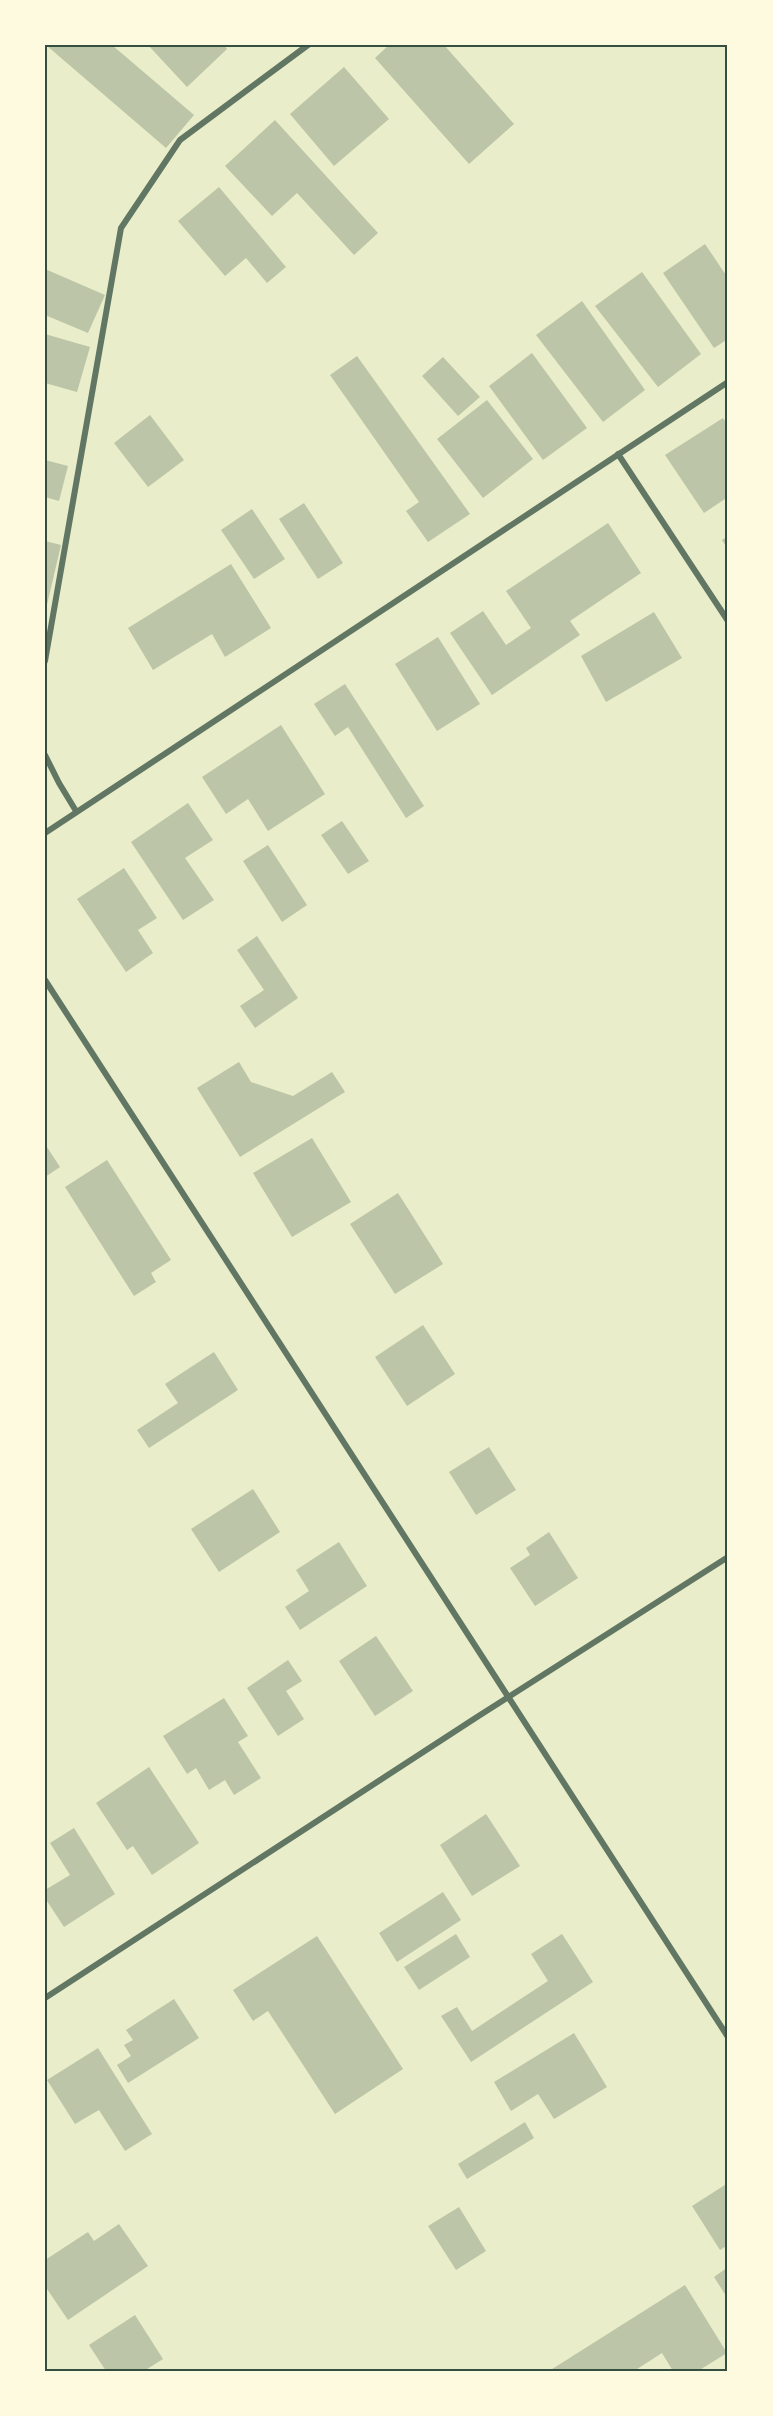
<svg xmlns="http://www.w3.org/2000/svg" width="773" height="2416" viewBox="0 0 773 2416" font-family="'Space Grotesk',sans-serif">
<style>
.building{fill:#bcc5a7}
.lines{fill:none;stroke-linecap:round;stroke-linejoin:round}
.minor{stroke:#617663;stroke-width:6}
.neatline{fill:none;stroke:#344e41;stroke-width:2}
</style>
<rect width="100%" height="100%" fill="#e9edc9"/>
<!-- building -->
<path class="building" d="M46,45H112L194,115L166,148Z
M148,45H224L227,49L187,87Z
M389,45H444L514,124L469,164L375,58Z
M344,67L389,119L334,166L290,114Z
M275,120L378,233L354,255L297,193L272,216L225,166Z
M219,187L286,267L267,283L246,258L225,276L178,221Z
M705,244L728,278V339L714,348L663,273Z
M45,269L105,295L88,333L45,315Z
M642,272L701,354L658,387L595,306Z
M582,301L645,390L603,422L536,335Z
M45,334L90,347L77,392L45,383Z
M532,353L587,428L543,460L489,386Z
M357,356L470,514L428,542L406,511L419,502L330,375Z
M443,357L480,397L458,416L422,376Z
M487,400L533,459L483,498L437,439Z
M150,415L184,460L148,487L114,443Z
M723,418L728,426V497L704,513L665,455Z
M45,460L68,466L59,501L45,497Z
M304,503L343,563L318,579L279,519Z
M252,509L285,559L254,579L221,530Z
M608,523L641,573L570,621L580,635L492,695L450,633L483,611L506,645L531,628L506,591Z
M728,536V549L722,540Z
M45,541L61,545L46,609H45Z
M231,564L271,628L225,657L212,634L153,670L128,628Z
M654,612L682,658L606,702L581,656Z
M438,637L480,704L437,731L395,664Z
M345,684L424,806L406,818L348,727L335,736L314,704Z
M281,725L325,794L268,831L248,799L226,814L202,777Z
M188,803L213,840L185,858L214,900L183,920L131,842Z
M342,821L369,861L348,874L321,835Z
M268,845L307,905L282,922L243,861Z
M124,868L157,918L138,930L153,953L126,972L77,899Z
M257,936L298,998L255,1028L240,1006L264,990L237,950Z
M239,1062L251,1082L293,1096L332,1072L345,1092L240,1157L197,1088Z
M312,1138L351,1202L292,1237L253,1173Z
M45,1144L60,1167L45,1177Z
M107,1160L171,1260L151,1273L156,1282L134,1296L65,1187Z
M398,1193L443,1264L395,1294L350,1224Z
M423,1325L455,1374L407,1406L375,1357Z
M214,1352L238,1390L149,1448L137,1430L178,1403L165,1384Z
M489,1447L516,1490L476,1515L449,1472Z
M253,1489L280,1532L219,1572L191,1529Z
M549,1532L578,1578L535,1606L510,1568L530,1555L526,1548Z
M339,1542L367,1586L300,1630L285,1607L309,1591L296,1570Z
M376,1636L413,1691L375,1716L339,1661Z
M288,1660L302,1681L286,1691L304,1719L278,1736L247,1688Z
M224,1698L248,1736L238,1742L261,1778L234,1795L225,1780L209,1790L196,1768L187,1774L163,1736Z
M149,1767L199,1843L152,1875L133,1846L127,1850L96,1803Z
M486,1814L520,1866L472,1896L440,1845Z
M74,1828L115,1894L64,1927L45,1898V1890L70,1875L50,1843Z
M443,1892L461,1920L397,1962L379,1933Z
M456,1934L470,1957L419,1990L404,1967Z
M562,1934L593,1982L471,2062L441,2016L457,2007L472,2031L548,1981L531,1954Z
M317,1936L403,2069L335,2114L268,2011L253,2021L233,1990Z
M174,1999L199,2038L128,2083L117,2065L131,2056L124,2045L133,2040L126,2030Z
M574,2033L607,2087L554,2119L538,2094L511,2111L494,2082Z
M98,2048L152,2134L125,2151L99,2110L75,2124L47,2080Z
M525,2122L534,2138L467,2179L458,2164Z
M728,2183V2245L720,2250L692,2206Z
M459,2207L486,2251L456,2270L428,2226Z
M119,2224L148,2266L68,2320L45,2286V2260L88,2232L94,2241Z
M728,2267V2299L714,2277Z
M685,2285L727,2353L698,2371H673L662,2353L634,2371H549Z
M135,2315L163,2359L144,2371H106L89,2345Z"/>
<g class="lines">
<!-- minor -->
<path class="minor" d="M618,454L728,621
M45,661L121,228L180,140L308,45
M45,755L59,783L76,811
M45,833L728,382
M45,980L728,2037
M45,1998L477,1717L728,1557"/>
</g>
<!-- border -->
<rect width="773" height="2416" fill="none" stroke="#fefae0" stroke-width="93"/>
<rect x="46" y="46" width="680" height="2324" class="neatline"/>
</svg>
